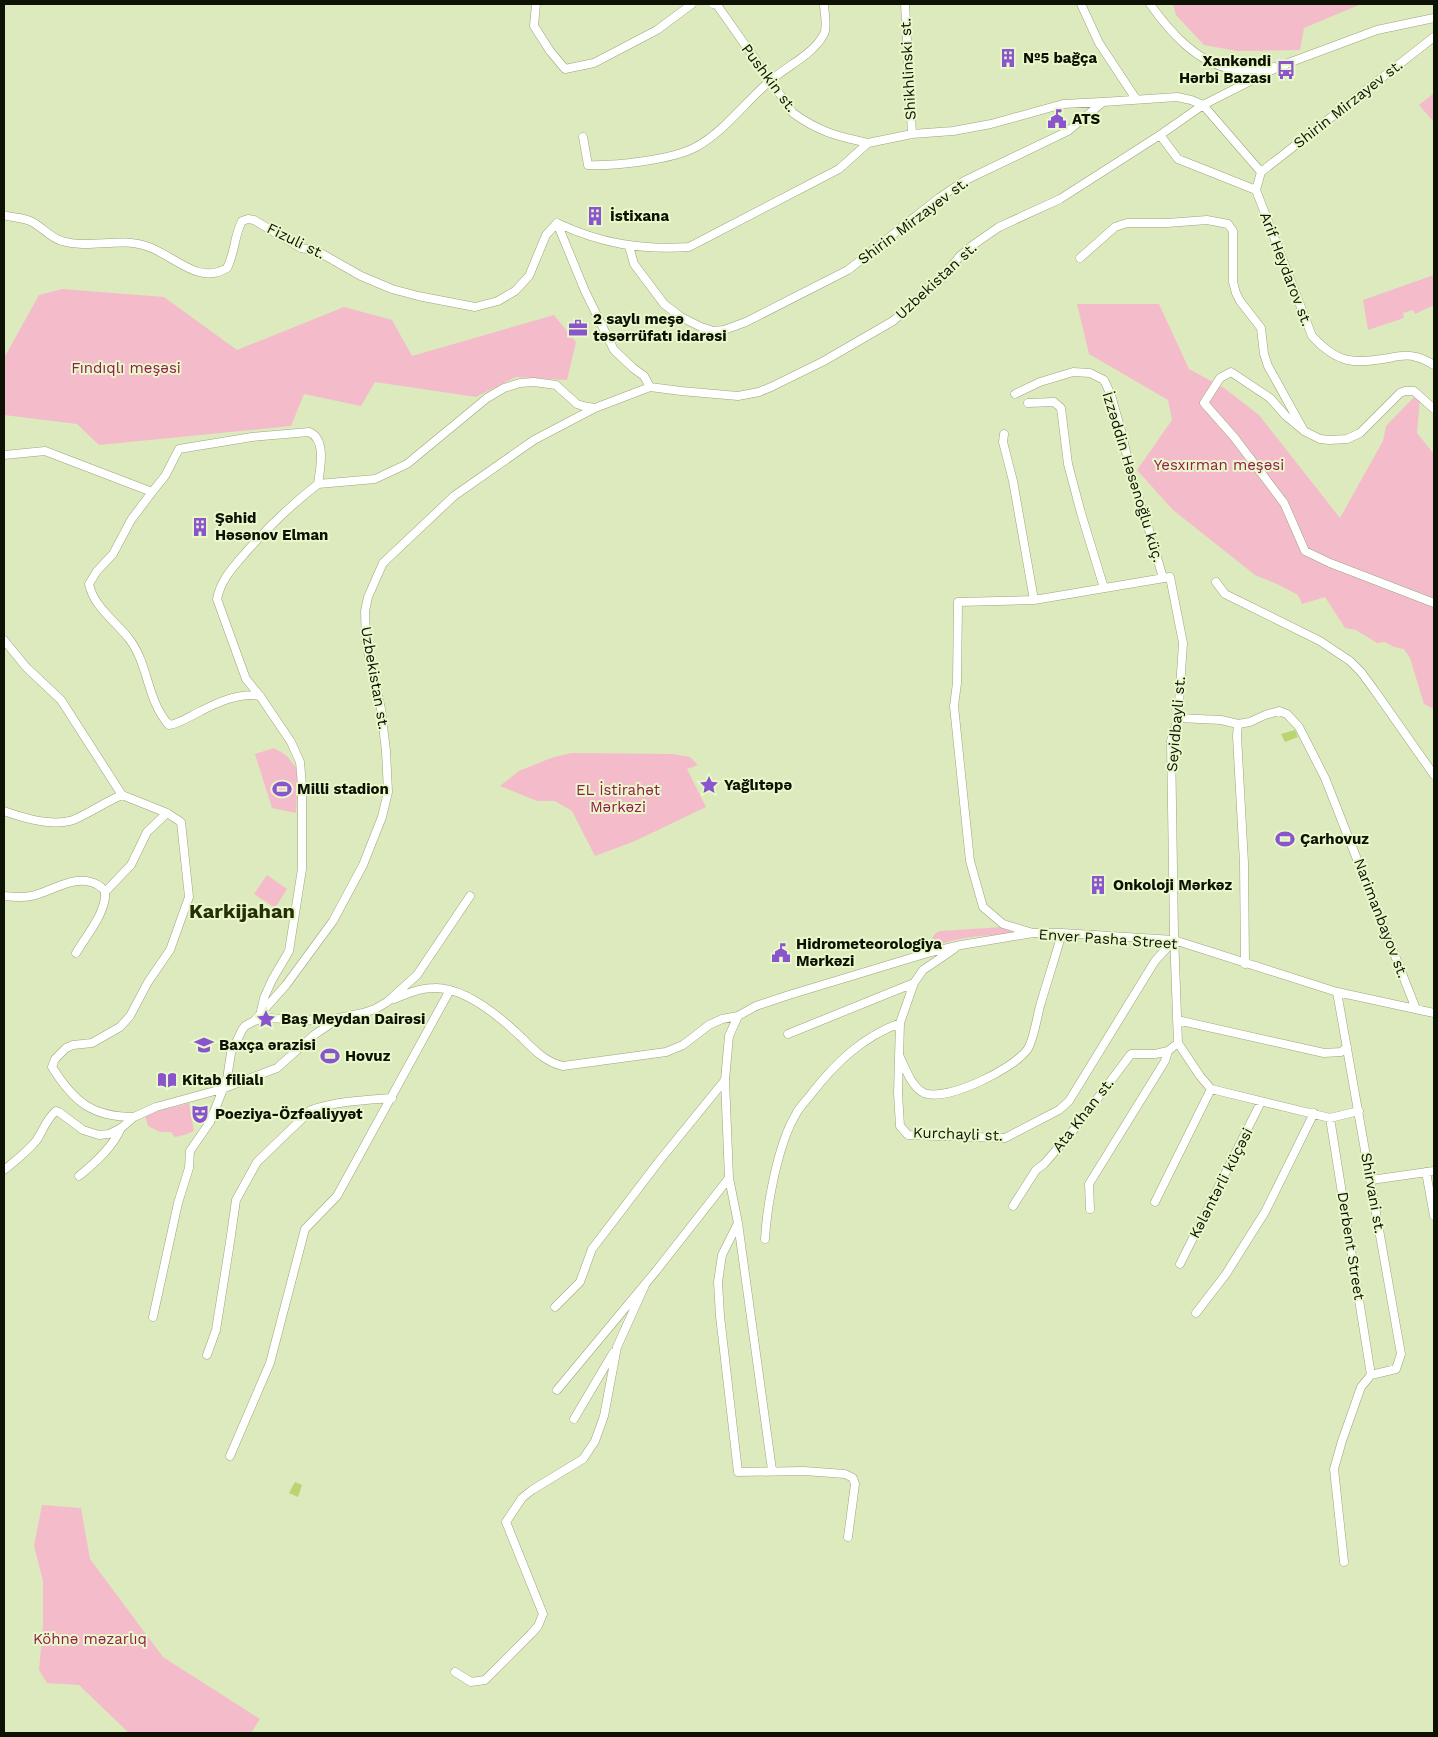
<svg xmlns="http://www.w3.org/2000/svg" width="1438" height="1737" viewBox="0 0 1438 1737" font-family="'Work Sans',sans-serif">
<style>
.green{fill:#f4bcca}
.water{fill:#bad471}
.lines{fill:none;stroke-linecap:round;stroke-linejoin:round}
.minor-casing{stroke:#9aa67c;stroke-width:9}
.minor{stroke:#fff;stroke-width:8}
.labels{text-anchor:middle;dominant-baseline:central;stroke-width:4;stroke-linejoin:round;paint-order:stroke}
.poi-label{font-size:15px;font-weight:bold;fill:#0e1204;stroke:#e9f8ca;text-anchor:start}
.street-label{font-size:15px;fill:#0e1204;stroke:#e9f8ca}
.park-label{font-size:15px;fill:#941b4d;stroke:#e9f8ca}
.district-label{font-size:20px;font-weight:bold;fill:#262f07;stroke:#e9f8ca}
</style>
<rect width="100%" height="100%" fill="#dceabd"/>
<!-- green -->
<path class="green" d="M1173,4H1361L1304,28L1300,50L1237,51L1204,45L1176,15Z
M1434,93V122L1419,105Z
M1434,275V305L1415,314L1413,310L1403,313L1404,318L1368,330L1363,300Z
M62,289L164,297L237,350L344,307L392,320L412,356L554,315L576,342L567,380L516,377L476,397L375,382L361,406L304,394L291,426L99,445L77,424L4,415V358L39,295Z
M1077,304H1159L1189,369L1224,388L1259,415L1340,518L1383,441L1386,426L1416,395L1420,399L1417,433L1434,454V709L1424,704L1410,658L1404,649L1394,647L1385,642L1377,643L1356,630L1345,628L1325,597L1302,604L1298,595L1277,584L1255,575L1173,510L1137,470L1172,420L1168,400L1089,354Z
M274,748L287,756L298,770L296,813L272,808L255,754Z
M571,753L673,754L690,757L698,765L687,769L706,807L635,841L595,856L572,811L555,801H537L500,786L519,771L551,758Z
M267,875L287,889L275,908L254,894Z
M1003,927L1020,932C993,937 956,934 933,949C929,942 933,933 940,931Z
M189,1103L194,1131L184,1135L175,1137L171,1132H160L148,1126L145,1116C159,1109 174,1108 189,1103Z
M42,1505L81,1508L90,1559L163,1657L260,1719L251,1733H129L79,1685L47,1683L39,1670L43,1625V1581L34,1546Z"/>
<!-- water -->
<path class="water" d="M1295,730L1298,737L1285,742L1281,734Z
M295,1482L302,1485L298,1497L289,1493Z"/>
<g class="lines">
<!-- minor casing -->
<g class="minor-casing">
<path id="minor" d="M536,4L534,26L550,51L565,69L594,63L657,30L692,4
M713,4L717,5L793,113C819,132 837,136 868,143
M905,4L912,134
M1081,4L1099,43L1136,99
M1150,4C1170,32 1196,62 1231,69C1242,72 1262,68 1274,67
M1160,135L1178,159L1256,190
M583,137L588,165C615,166 672,160 696,147C725,131 745,102 770,81C788,65 813,55 824,34C828,26 824,12 824,4
M1256,190L1312,336C1338,364 1353,364 1389,358C1398,356 1408,354 1416,357C1422,358 1429,362 1434,365
M1256,190L1261,172L1434,37
M4,215C12,218 22,217 30,221C42,226 50,238 62,241C89,249 120,237 146,246C173,254 198,286 227,268C235,253 234,236 242,221L248,219L254,220L301,248L317,251L361,276L392,289L418,296L475,307L498,301L515,291L529,276L546,235L557,223
M557,223C602,244 641,250 689,247L839,169L868,143L912,134L953,131L991,124L1063,104L1102,102
M557,223L585,291L614,350L633,368L644,376L650,387
M629,246L634,264L664,304L681,317L701,327L713,331L724,330L746,322L848,270L939,198L964,181L1068,131L1103,102L1177,97L1191,100L1203,105L1261,172
M1080,258L1115,227L1127,223H1167L1207,220L1228,224L1233,231V282L1236,293L1240,301L1261,328L1264,354L1268,366L1304,431L1320,439L1329,440L1347,439L1360,433L1400,393L1405,391H1414L1434,409
M1015,394L1040,382L1073,372L1090,373L1104,380L1111,395L1122,434L1131,475L1147,523L1163,578
M1028,403L1054,402L1061,408L1068,464L1081,513L1104,588
M1303,430L1286,416L1270,398L1231,372L1220,378L1204,403L1234,437L1284,503L1305,551L1330,563L1434,603
M1004,434L1003,442L1013,481L1034,600
M4,455L45,451L152,492L165,476L179,449L252,437L309,432C327,439 320,469 318,484
M318,484L375,479L407,464L487,398L504,388L520,383L534,382L556,385L577,404L583,406L594,408
M152,492L131,520L113,554L97,571L89,584C94,608 116,621 130,640C149,666 147,701 169,725C181,723 190,716 201,711C218,702 241,692 260,696
M1216,582L1225,594L1320,641L1350,661L1361,672L1375,691L1434,775
M4,640L26,667L61,700L122,795L167,813L181,822L189,897L170,950L148,982L130,1016L120,1027L92,1043L73,1045L66,1048L55,1059L52,1067C74,1102 92,1117 134,1117
M1178,718L1221,720L1238,724L1237,736L1244,863L1245,964
M1238,724L1250,722L1265,715L1279,711L1287,714L1299,727L1325,778L1416,1009
M4,811C23,818 52,827 73,820C90,813 105,802 122,795
M105,892L131,865L147,832L167,813
M4,896C13,897 22,898 31,896C52,892 76,872 98,885C103,888 106,891 105,898C102,918 86,936 76,953
M1033,933L1003,924L983,907L970,861L954,706L957,683L958,602L1034,600L1170,577L1183,643L1178,718L1171,741L1174,934L1178,1043L1200,1076L1211,1089L1330,1118L1359,1111
M954,949L923,970L914,983L900,1023L898,1093L900,1126L908,1135L1005,1138L1059,1110L1069,1101L1155,961L1174,940
M1337,992L1401,1354L1396,1369L1371,1375
M394,999C406,994 420,988 434,988C464,987 499,1016 520,1036C533,1049 545,1062 563,1066L666,1052L683,1045L709,1025L722,1019L738,1016
M261,1011L264,998L272,980L289,951L302,869V786L300,762L291,742L260,696L246,679L217,599C221,579 234,566 247,551C270,525 291,505 318,484
M1177,1020L1324,1053L1341,1052L1347,1047
M254,1021L286,985L333,921L363,865L382,817L388,792L386,751L381,709L366,642L365,611L368,597L383,563L454,496L534,440L595,408L650,387L681,391L738,396L759,392L771,387L824,361L893,321L939,281L960,256L973,245L999,227L1060,199L1160,135L1203,105L1272,70L1291,62L1377,30L1434,18
M788,1034L914,983
M899,1055C905,1067 911,1087 924,1093C947,1102 1013,1069 1027,1050C1033,1043 1037,1017 1040,1006C1047,982 1055,958 1062,933
M1330,1118L1371,1375
M4,1170C15,1161 27,1152 36,1141C43,1131 46,1119 56,1111L59,1112L83,1130L99,1135L109,1134L121,1128L134,1117L156,1107L222,1089L277,1068L314,1035L336,1020
M1426,1172L1434,1216
M79,1176C95,1163 113,1147 121,1128
M1371,1180L1434,1171
M1155,1202L1211,1089
M1013,1206L1036,1170L1044,1164L1076,1127L1131,1054H1155L1168,1051
M1090,1209L1089,1184L1165,1061L1168,1051L1178,1043
M738,1223L722,1255L718,1282L720,1316L738,1472L804,1471L845,1474L853,1478L855,1484L848,1537
M765,1239C767,1204 778,1144 796,1114C800,1106 807,1100 812,1093C836,1062 863,1037 900,1023
M1180,1264L1261,1102
M555,1307L580,1282L592,1249L660,1160L725,1080
M1196,1313L1226,1274L1265,1212L1314,1113
M153,1317L178,1203L189,1168L190,1151L210,1122L227,1079L231,1053L242,1030L245,1026L254,1021L267,1018L324,1021L363,1013L375,1009L387,1002L417,975L470,896
M207,1355L216,1330L230,1242L236,1200L257,1162L311,1110C337,1101 365,1100 392,1098
M557,1390L656,1271L729,1178
M574,1419L613,1353
M230,1456L270,1363L305,1229L337,1196L450,990
M772,1470L738,1223L729,1178L725,1080L729,1036L738,1016L756,1006L789,995L931,952L961,945L1033,933H1062L1174,940L1337,992L1434,1013
M1344,1562L1334,1469L1342,1441L1361,1387L1371,1375
M455,1672L471,1682L485,1680L531,1634L538,1626L543,1614L506,1522L522,1498L532,1490L583,1459L595,1441L604,1416L617,1347L645,1285"/>
</g>
<!-- minor -->
<use href="#minor" class="minor"/>
</g>
<!-- icons -->
<defs>
<g id="building-bare" transform="scale(1.5)"><path d="M-4-6H4V6H1V3H-1V6H-4ZM-2.5-4.3h1.7v1.8h-1.7ZM.8-4.3h1.7v1.8H.8ZM-2.5-1h1.7V.8h-1.7ZM.8-1h1.7V.8H.8Z" fill="#8a54cc" stroke="#e9f8ca" stroke-width="2.5" paint-order="stroke"/></g>
<g id="bus-bare" transform="scale(1.5)"><path d="M-5-6H5V4H4V6H2V4H-2V6H-4V4H-5ZM-3.5-4V0h7V-4ZM-3.5 1.2v1.5H-2V1.2ZM2 1.2v1.5H3.5V1.2Z" fill="#8a54cc" stroke="#e9f8ca" stroke-width="2.5" paint-order="stroke"/></g>
<g id="civic-bare" transform="scale(1.5)"><path d="M-.6-6.5H3V-4.5H.6V-3L4-1V1h2V6H-6V1h2V-1L-.6-3ZM-1.2 2.5V6h2.4V2.5Z" fill="#8a54cc" stroke="#e9f8ca" stroke-width="2.5" paint-order="stroke"/></g>
<g id="office-bare" transform="scale(1.5)"><path d="M-6-3h4V-5.5h4V-3h4V5H-6ZM-1-4.5V-3h2v-1.5ZM-6 0V1H6V0Z" fill="#8a54cc" stroke="#e9f8ca" stroke-width="2.5" paint-order="stroke"/></g>
<g id="sight-bare" transform="scale(1.5)"><path d="M0-6L1.8-2.2L6-1.7L2.9 1.2L3.7 5.4L0 3.3L-3.7 5.4L-2.9 1.2L-6-1.7L-1.8-2.2Z" fill="#8a54cc" stroke="#e9f8ca" stroke-width="2.5" paint-order="stroke"/></g>
<g id="stadium-bare" transform="scale(1.5)"><path d="M0-5a6.5 5 0 1 0 0 10a6.5 5 0 1 0 0-10ZM-3.5-1.8h7v3.6h-7Z" fill="#8a54cc" stroke="#e9f8ca" stroke-width="2.5" paint-order="stroke"/></g>
<g id="school-bare" transform="scale(1.5)"><path d="M0-5L7-2L0 1L-7-2ZM-4 1L0 2.5L4 1V4Q0 6-4 4Z" fill="#8a54cc" stroke="#e9f8ca" stroke-width="2.5" paint-order="stroke"/></g>
<g id="library-bare" transform="scale(1.5)"><path d="M-6-4Q-3-5.5-.7-3.5V5Q-3 3-6 4ZM6-4Q3-5.5 .7-3.5V5Q3 3 6 4Z" fill="#8a54cc" stroke="#e9f8ca" stroke-width="2.5" paint-order="stroke"/></g>
<g id="theatre-bare" transform="scale(1.5)"><path d="M-5-5.5Q0-4 5-5.5V0Q5 5 0 6Q-5 5-5 0ZM-3.3-2.5H-1v1.5H-3.3ZM1-2.5H3.3v1.5H1ZM-2.8 1Q0 5.5 2.8 1Z" fill="#8a54cc" stroke="#e9f8ca" stroke-width="2.5" paint-order="stroke"/></g>
</defs>
<g fill-rule="evenodd">
<use href="#building-bare" x="1008" y="58"/>
<use href="#bus-bare" x="1286" y="70"/>
<use href="#civic-bare" x="1057" y="119"/>
<use href="#building-bare" x="595" y="216"/>
<use href="#office-bare" x="578" y="328"/>
<use href="#building-bare" x="200" y="527"/>
<use href="#sight-bare" x="709" y="785"/>
<use href="#stadium-bare" x="282" y="789"/>
<use href="#stadium-bare" x="1285" y="839"/>
<use href="#building-bare" x="1098" y="885"/>
<use href="#civic-bare" x="781" y="953"/>
<use href="#sight-bare" x="266" y="1019"/>
<use href="#school-bare" x="204" y="1045"/>
<use href="#stadium-bare" x="330" y="1056"/>
<use href="#library-bare" x="167" y="1080"/>
<use href="#theatre-bare" x="200" y="1114"/>
</g>
<g class="labels">
<!-- poi labels -->
<g class="poi-label">
<text x="1023" y="58">№5 bağça</text>
<text x="1271" y="61" text-anchor="end">Xankəndi<tspan x="1271" dy="17">Hərbi Bazası</tspan></text>
<text x="1072" y="119">ATS</text>
<text x="610" y="216">İstixana</text>
<text x="593" y="319">2 saylı meşə<tspan x="593" dy="17">təsərrüfatı idarəsi</tspan></text>
<text x="215" y="518">Şəhid<tspan x="215" dy="17">Həsənov Elman</tspan></text>
<text x="724" y="785">Yağlıtəpə</text>
<text x="297" y="789">Milli stadion</text>
<text x="1300" y="839">Çarhovuz</text>
<text x="1113" y="885">Onkoloji Mərkəz</text>
<text x="796" y="944">Hidrometeorologiya<tspan x="796" dy="17">Mərkəzi</tspan></text>
<text x="281" y="1019">Baş Meydan Dairəsi</text>
<text x="219" y="1045">Baxça ərazisi</text>
<text x="345" y="1056">Hovuz</text>
<text x="182" y="1080">Kitab filialı</text>
<text x="215" y="1114">Poeziya-Özfəaliyyət</text>
</g>
<!-- street labels -->
<g class="street-label">
<text transform="translate(908 69) rotate(-93)">Shikhlinski st.</text>
<text transform="translate(769 78) rotate(53)">Pushkin st.</text>
<text transform="translate(1348 104) rotate(-38)">Shirin Mirzayev st.</text>
<text transform="translate(913 221) rotate(-37)">Shirin Mirzayev st.</text>
<text transform="translate(296 241) rotate(26)">Fizuli st.</text>
<text transform="translate(1286 269) rotate(69)">Arif Heydarov st.</text>
<text transform="translate(936 281) rotate(-43)">Uzbekistan st.</text>
<text transform="translate(1133 477) rotate(73)">İzzəddin Həsənoğlu küç.</text>
<text transform="translate(375 678) rotate(80)">Uzbekistan st.</text>
<text transform="translate(1176 724) rotate(-85)">Seyidbayli st.</text>
<text transform="translate(1381 918) rotate(69)">Narimanbayov st.</text>
<text transform="translate(1108 939) rotate(4)">Enver Pasha Street</text>
<text transform="translate(1083 1115) rotate(-52)">Ata Khan st.</text>
<text transform="translate(958 1134) rotate(2)">Kurchayli st.</text>
<text transform="translate(1221 1183) rotate(-63)">Kələntərli küçəsi</text>
<text transform="translate(1373 1193) rotate(80)">Shirvani st.</text>
<text transform="translate(1351 1246) rotate(81)">Derbent Street</text>
</g>
<!-- park labels -->
<g class="park-label">
<text x="126" y="368">Fındıqlı meşəsi</text>
<text x="1219" y="465">Yesxırman meşəsi</text>
<text x="618" y="790">EL İstirahət<tspan x="618" dy="17">Mərkəzi</tspan></text>
<text x="90" y="1639">Köhnə məzarlıq</text>
</g>
<!-- district labels -->
<g class="district-label">
<text x="242" y="911">Karkijahan</text>
</g>
</g>
<!-- border -->
<rect width="1438" height="1737" fill="none" stroke="#0e1204" stroke-width="10"/>
</svg>
